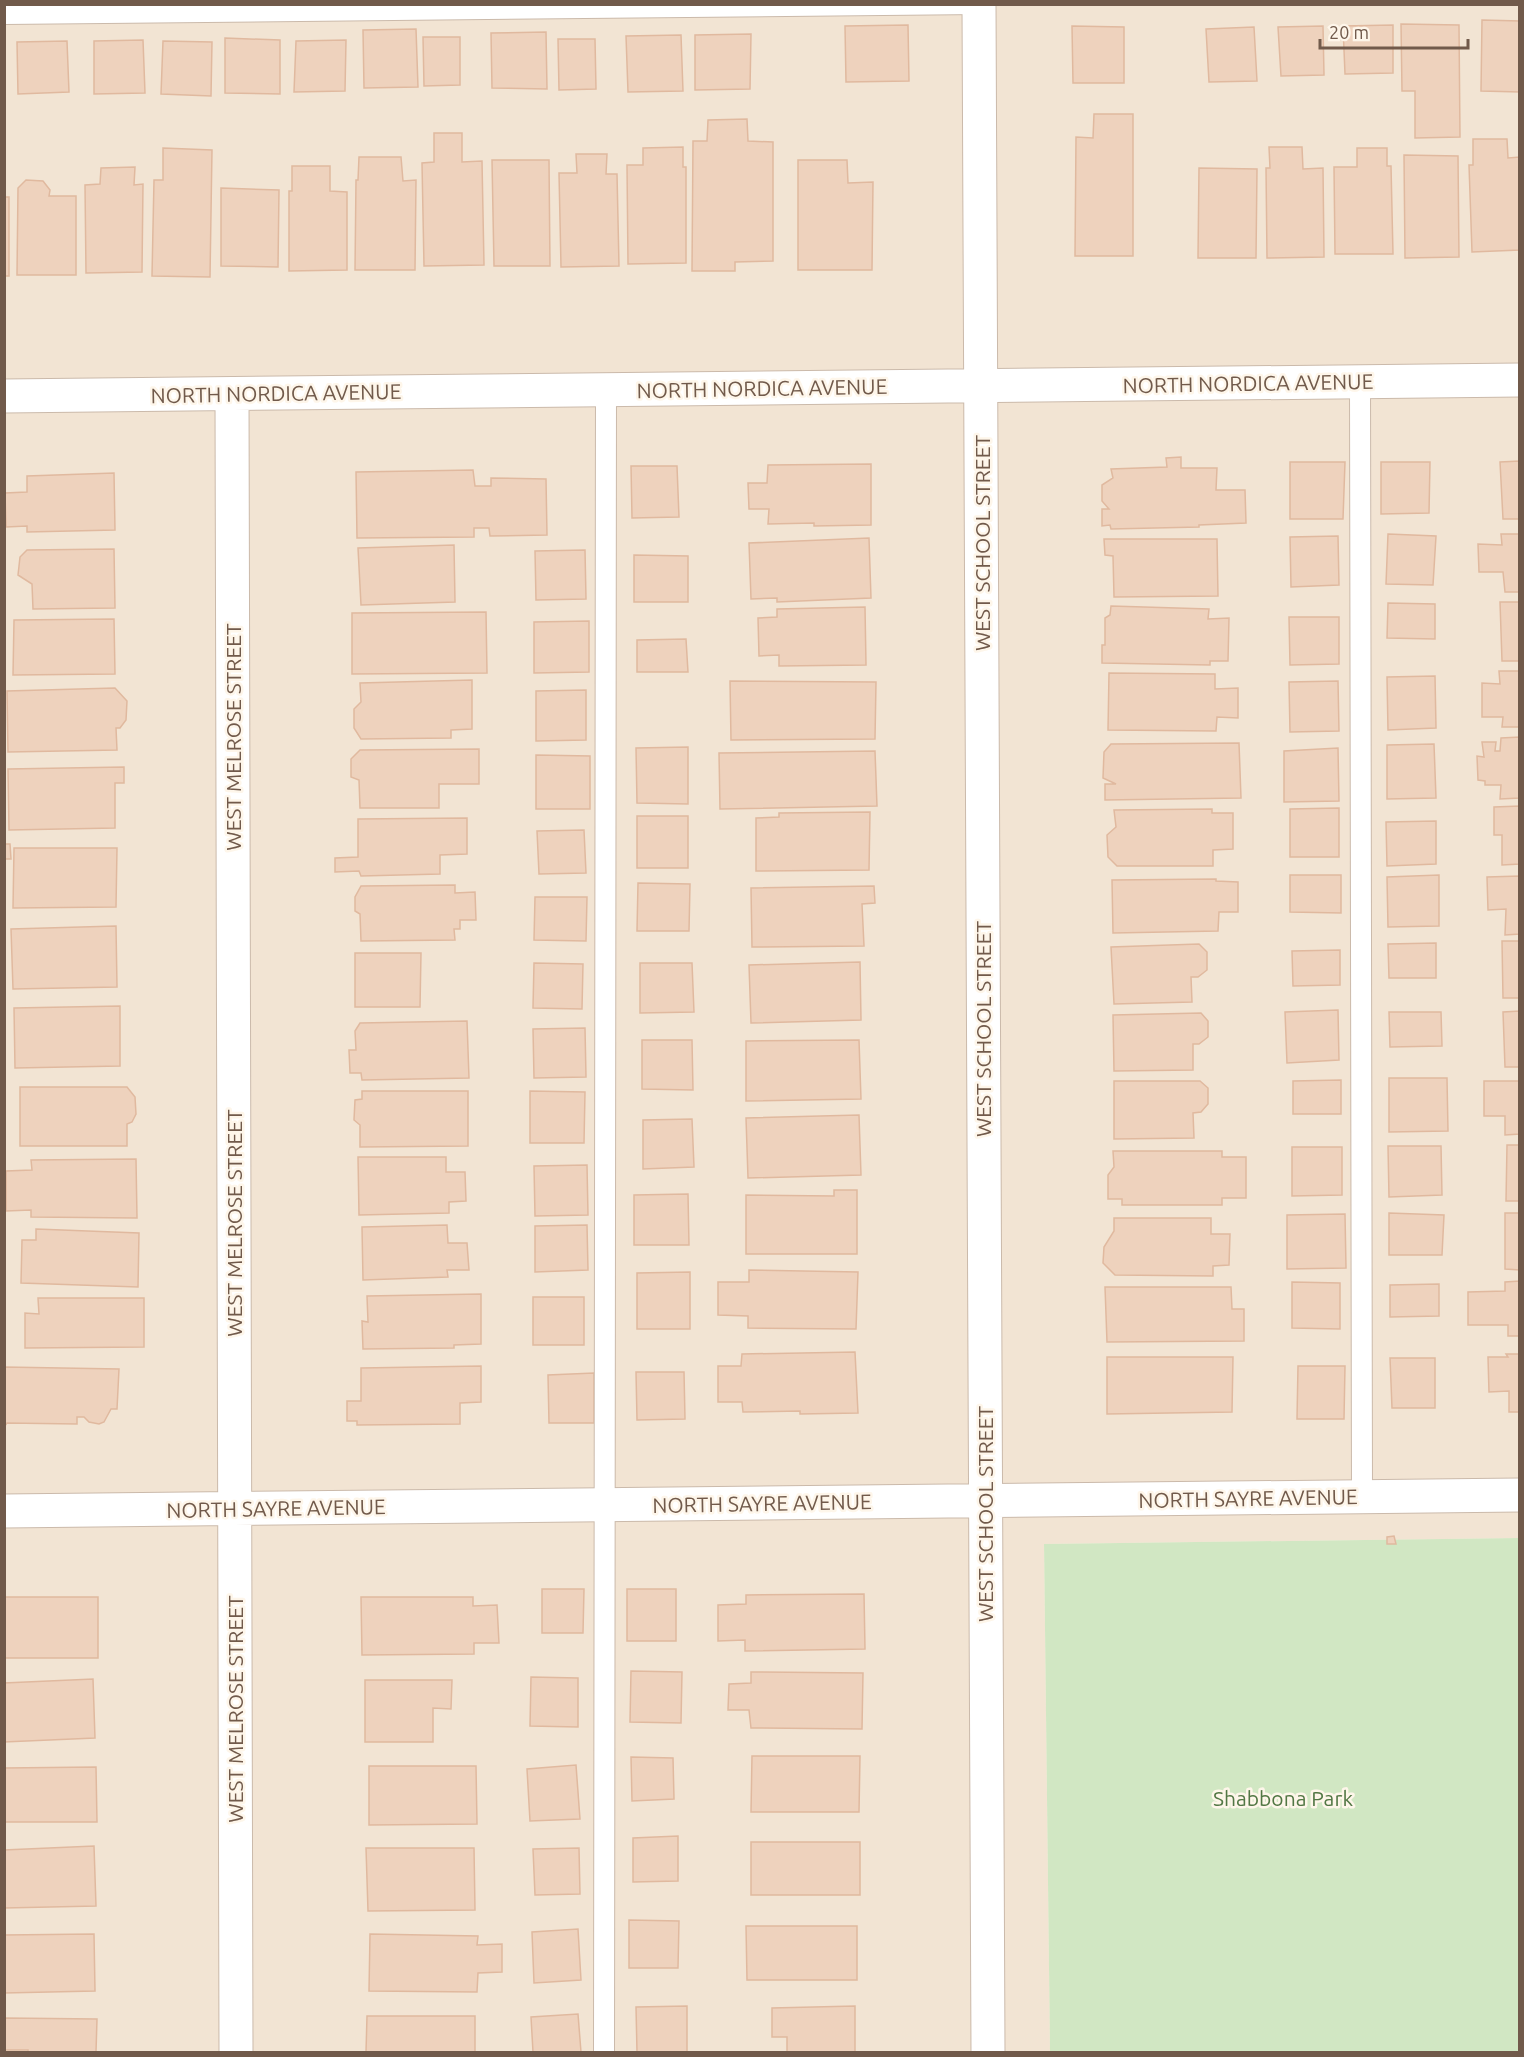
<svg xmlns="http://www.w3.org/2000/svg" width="1524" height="2057" viewBox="0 0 1524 2057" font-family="Ubuntu,sans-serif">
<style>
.residential{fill:#f2e4d3}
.green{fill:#d1e7c3}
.building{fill:#eed2bd;stroke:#e0b99f;stroke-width:1.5}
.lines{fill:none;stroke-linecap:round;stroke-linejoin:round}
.lane-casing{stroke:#cbbaab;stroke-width:22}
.street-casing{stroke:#cbbaab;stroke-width:35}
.lane{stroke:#fff;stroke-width:20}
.street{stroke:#fff;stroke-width:33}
.labels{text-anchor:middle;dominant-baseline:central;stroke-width:5;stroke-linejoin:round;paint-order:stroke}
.street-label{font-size:21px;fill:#715a4b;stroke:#fef6ea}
.park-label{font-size:21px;fill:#527744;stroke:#fef6ea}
</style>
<rect width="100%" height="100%" fill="#fbf2e4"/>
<!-- residential -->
<path class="residential" d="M5,5H1519V1538L1044,1544L1050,2052H5Z"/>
<!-- green -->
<path class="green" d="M1519,1538V2052H1050L1044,1544Z"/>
<!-- building -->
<path class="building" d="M1482,20L1520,21V92L1481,91Z
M1401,24L1459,25L1460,137L1415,138V91H1402Z
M908,25L909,81L846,82L845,26Z
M1393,25V73L1345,74L1343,26Z
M1072,26L1124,27V83H1073Z
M1323,26L1324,75L1281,76L1278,27Z
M1254,27L1257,81L1209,82L1206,29Z
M416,29L418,87L364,88L363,30Z
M546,32L547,89L492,88L491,33Z
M751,34L750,89L695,90V35Z
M681,35L683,91L628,92L626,36Z
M423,37H460V85L424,86Z
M225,38L280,40V94L225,93Z
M558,39H595L596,89L559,90Z
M143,40L145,93L94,94V41Z
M346,40L345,91L294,92L296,41Z
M67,41L69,92L18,94L17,42Z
M163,41L212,42L211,96L161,94Z
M1094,114H1133V256H1075L1076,137L1093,138Z
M747,119L748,141L773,142V261L735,262V271H692L693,141H707L708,120Z
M434,133H462V162L482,161L484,265L424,266L422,163L434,162Z
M1473,139H1507L1508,158L1520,157V250L1472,252L1469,165H1473Z
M683,147V167H686V263L628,264L627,165H643V148Z
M1269,147H1302L1303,169L1323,168L1324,257L1267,258L1266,168H1270Z
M163,148L212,150L210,277L152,276L154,180H163Z
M1357,148H1387V166H1391L1393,254H1335L1334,167H1357Z
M576,154H607L606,174H617L619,266L561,267L559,173H577Z
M1404,155L1458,156L1459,257L1405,258Z
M359,157H401L403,181L416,180L415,270H355L356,180H358Z
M492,160H549L550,266H494Z
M798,160H847L848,183L873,182L872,270H798Z
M292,166H330V191L347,192V270L289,271V191H292Z
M135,167L134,185L143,184L142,272L86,273L85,185L100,184L101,168Z
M1199,168L1257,169L1256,258H1198Z
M26,180L43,181L50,190L49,196H76V275H17L18,188Z
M221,188L279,190L278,267L221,266Z
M4,197H9V276H4Z
M1181,457V468H1217L1216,490H1245L1246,523L1199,525V527L1111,529L1110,525L1102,526V509H1109L1102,501V485L1113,478L1111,469L1167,467L1166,458Z
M1520,461V519H1503L1500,462Z
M1290,462H1345L1343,519H1290Z
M1381,462H1430L1429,513L1381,514Z
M871,464V525L814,526V523L768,524L769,509H749L748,483H767L768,465Z
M631,466H677L679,517L632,518Z
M473,470L475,486H491V478L546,479L547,535L490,536L489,528H474V537L357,538L356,472Z
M114,473L115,530L27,532V526L6,527L5,493L27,492V476Z
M1388,534L1436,536L1433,585L1386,584Z
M1501,534H1520V592H1505L1503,572H1479L1478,544L1502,545Z
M1338,536L1339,585L1291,587L1290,537Z
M869,538L871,598L777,602V598L751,599L749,543Z
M1104,539H1217L1218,596L1114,597L1113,556L1105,555Z
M454,545L455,602L361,605L358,548Z
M114,549L115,608L33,609L32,584L18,575L20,557L27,550Z
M585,550L586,599L536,600L535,551Z
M634,555L688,556V602H634Z
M1500,602H1520V661H1502Z
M1388,603L1435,604V639L1387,638Z
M1111,606L1209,609L1208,619L1229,618L1228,661H1210V665L1102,663V645H1105V618L1110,615Z
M865,607L866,665L779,666V655L759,656L758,618L777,617V609Z
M486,612L487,673L352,674V613Z
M1289,617H1339V664L1290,665Z
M114,619L115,674L13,675L14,620Z
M589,621V672L534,673V622Z
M686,639L688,672H637V640Z
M1499,671H1520V727H1502L1503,717H1482V683L1500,684Z
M1109,673L1215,674V689L1238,688V718L1217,717L1216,731L1108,730Z
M1435,676L1436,728L1388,730L1387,677Z
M472,680V729L451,730V738L361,739L354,728V709L361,702L360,683Z
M730,681L876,682L875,739L731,740Z
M1338,681L1339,731L1290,732L1289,682Z
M115,688L127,701L126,720L120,728H116L117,750L8,752L7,691Z
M586,690V740L536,741V691Z
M1520,737V798L1500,799L1501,785H1485V781L1478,780L1477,756L1484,757L1482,742H1496L1495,751H1500L1501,738Z
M1239,743L1241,798L1105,800V784H1116L1103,778L1104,752L1111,744Z
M1434,744L1436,798L1387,799V745Z
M688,747V804L637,803L636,748Z
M1338,748L1339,801L1284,802V751Z
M479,749V784H439V808H360L359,780L351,777V759L360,750Z
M875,751L877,806L720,809L719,753Z
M536,755L590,756V809H536Z
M124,767V783H115V828L9,830L8,769Z
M1520,806V864L1502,865V835H1494V807Z
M1339,808V857H1290V809Z
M1212,809V813H1233V849L1213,850V866H1117L1108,857L1107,835L1116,827L1114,810Z
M870,812L869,870L756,871V818L779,817V813Z
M637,816H688V868H637Z
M467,818V854L440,855V874L361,876L359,871L335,872V858L358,857V819Z
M1436,821V864L1387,866L1386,822Z
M584,830L586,873L539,874L537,831Z
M4,844H10L11,859H4Z
M14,848H117L116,907L13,908Z
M1290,875H1341V913L1290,912Z
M1439,875V926L1388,927L1387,877Z
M1520,876V934L1505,935L1506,909L1488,910L1487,877Z
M1216,879V881L1238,882V912H1219L1218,931L1113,933L1112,880Z
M638,883L690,884L689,931H637Z
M455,885V893L475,892L476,920H460V929H454L455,940L361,941L360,914L355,911V897L361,886Z
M874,886L875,903L862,904L864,946L752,947L751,888Z
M535,897H587L586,941L534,940Z
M116,926L117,987L13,989L11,929Z
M1502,941H1520V998H1503Z
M1436,943V978H1389L1388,944Z
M1199,944L1207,952V970L1198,977H1191L1192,1002L1114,1004L1111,947Z
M1340,950V985L1293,986L1292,951Z
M355,953H421L420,1007H355Z
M860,962L861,1020L751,1023L749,965Z
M534,963L583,964L582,1009L533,1008Z
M640,963H692L694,1012L640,1013Z
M120,1006V1066L15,1068L14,1008Z
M1338,1010L1339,1060L1287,1063L1285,1012Z
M1520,1011V1067H1505L1503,1012Z
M1389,1012H1441L1442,1046L1390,1047Z
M1201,1013L1208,1021V1037L1199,1044H1193V1070L1114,1071L1113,1015Z
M467,1021L469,1078L362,1080L361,1073H350L349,1050H356L355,1031L360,1023Z
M585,1028L586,1077L534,1078L533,1029Z
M642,1040H692L693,1090L642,1089Z
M859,1040L861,1099L746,1101V1041Z
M1389,1078H1447L1448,1131L1389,1132Z
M1341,1080V1114H1293V1081Z
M1114,1081H1200L1208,1088V1104L1201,1112L1193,1113L1194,1138L1114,1139Z
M1484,1081H1520V1134L1505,1135V1116H1484Z
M20,1087H127L135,1097L136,1114L132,1122L127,1124V1146H20Z
M362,1091H468V1146L360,1147V1125L354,1120L355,1100L362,1099Z
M530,1091L585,1092L584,1143H530Z
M859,1115L861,1175L748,1178L746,1118Z
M692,1119L694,1167L643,1169V1120Z
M1507,1145H1520V1201H1506Z
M1388,1146H1441L1442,1195L1389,1197Z
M1292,1147H1342V1195L1292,1196Z
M1113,1151H1222V1157H1246V1198H1222V1205H1122V1199H1108V1175L1114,1167Z
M358,1157H446V1172H465L466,1201L449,1202V1213L359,1215Z
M136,1159L137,1218L31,1217V1210L6,1211V1171L32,1170L31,1160Z
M587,1165L588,1215L535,1216L534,1166Z
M834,1190H857V1254H746V1195L834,1196Z
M688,1194L689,1245H634V1195Z
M1389,1213L1444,1215L1442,1255H1389Z
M1505,1213H1520V1270L1505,1269Z
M1345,1214L1346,1268L1287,1269V1215Z
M1114,1218H1211V1234H1230L1229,1265L1213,1266V1276L1115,1275L1103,1263L1104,1247L1114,1231Z
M447,1225L448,1243H467L469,1270H447L448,1277L363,1280L362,1227Z
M587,1225L588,1270L535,1272V1226Z
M36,1229L139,1233L138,1287L21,1283L22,1240H36Z
M749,1270L858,1272L856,1329L748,1328V1316L718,1315V1282H749Z
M690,1272V1329H637V1273Z
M1520,1281V1336H1508V1325H1468V1292L1505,1291V1282Z
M1292,1282L1340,1283V1329L1292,1328Z
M1439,1284V1316L1390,1317V1285Z
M1105,1287H1231L1232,1309H1244V1341L1107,1342Z
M481,1294V1344L454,1345V1348L363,1349L362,1321L368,1322L367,1296Z
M533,1297H584V1345H533Z
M38,1298H144V1347L25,1348V1313L39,1314Z
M855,1352L858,1413L800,1414V1411L743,1412L742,1402H718V1366H741L742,1354Z
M1506,1354H1520V1412H1509V1391L1489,1392L1488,1357H1508Z
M1107,1357H1233L1232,1412L1107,1414Z
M1390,1358H1435V1408H1392Z
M481,1366V1402L460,1403V1424L357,1425V1421H347V1401H361V1368Z
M1298,1366H1345L1344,1419H1297Z
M4,1367L119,1369L117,1409H111L104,1422L99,1424L89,1422L84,1417H77V1424L7,1423L4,1427Z
M636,1372H684L685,1419L637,1420Z
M594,1373V1423H549L548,1375Z
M1394,1536L1396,1544H1387V1537Z
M542,1589H584L583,1633H542Z
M627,1589H676V1641H627Z
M864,1594L865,1649L745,1651V1640L718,1641V1605L746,1604V1595Z
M4,1597H98V1658H4Z
M361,1597H473V1606L497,1605L499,1643H474V1654L362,1655Z
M631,1671L682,1672L681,1723L630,1722Z
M751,1672L863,1673L862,1729L751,1728L749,1710H728L729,1684L751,1683Z
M531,1677L578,1678V1727L530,1726Z
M93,1679L95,1738L4,1742V1683Z
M365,1680H452L451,1709L433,1708V1742H365Z
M752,1756H860L859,1812H751Z
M631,1757L673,1758L674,1799L632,1801Z
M576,1765L580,1819L530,1821L527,1769Z
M369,1766H476L477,1824L369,1825Z
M96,1767L97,1822H4V1768Z
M678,1836V1881L633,1882V1838Z
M751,1842H860V1895H751Z
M94,1846L96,1906L4,1908V1850Z
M366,1848H474L475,1910L368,1911Z
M579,1848L580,1894L535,1895L533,1849Z
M629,1920L679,1921L678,1968H629Z
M746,1926H857V1980H747Z
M578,1929L581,1980L534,1983L532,1932Z
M94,1934L95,1991L4,1993V1935Z
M370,1934L478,1936L477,1945L502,1944V1972L478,1973L477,1992L369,1991Z
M687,2006V2052H637L636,2007Z
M855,2006V2052H787V2037H772V2008Z
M578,2014L581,2052H533L531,2017Z
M367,2016H475V2052H366Z
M4,2018L97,2019L96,2052H28V2050H4Z"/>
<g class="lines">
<!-- lane casing -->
<g class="lane-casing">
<path id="lane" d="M4,14L980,4
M1360,382L1362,1496
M604,2052L606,390"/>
</g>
<!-- street casing -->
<g class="street-casing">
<path id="street" d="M979,4L988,2052
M232,394L236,2052
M4,396L1520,380
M4,1511L1520,1495"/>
</g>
<!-- lane -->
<use href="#lane" class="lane"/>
<!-- street -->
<use href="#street" class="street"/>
</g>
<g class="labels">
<!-- street labels -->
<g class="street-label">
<text transform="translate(1248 383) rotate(-1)">NORTH NORDICA AVENUE</text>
<text transform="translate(762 388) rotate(-1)">NORTH NORDICA AVENUE</text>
<text transform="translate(276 393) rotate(-1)">NORTH NORDICA AVENUE</text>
<text transform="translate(982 543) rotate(-90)">WEST SCHOOL STREET</text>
<text transform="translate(233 737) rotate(-90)">WEST MELROSE STREET</text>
<text transform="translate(983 1029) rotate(-90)">WEST SCHOOL STREET</text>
<text transform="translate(234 1223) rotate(-90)">WEST MELROSE STREET</text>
<text transform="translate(1248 1498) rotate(-1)">NORTH SAYRE AVENUE</text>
<text transform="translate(762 1503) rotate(-1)">NORTH SAYRE AVENUE</text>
<text transform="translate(276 1508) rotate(-1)">NORTH SAYRE AVENUE</text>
<text transform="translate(985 1514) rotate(-90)">WEST SCHOOL STREET</text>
<text transform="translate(235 1709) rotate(-90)">WEST MELROSE STREET</text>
</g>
<!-- park labels -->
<g class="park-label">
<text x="1283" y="1798">Shabbona Park</text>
</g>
</g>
<!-- border -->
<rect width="1524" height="2057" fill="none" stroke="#715a4b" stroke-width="12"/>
<!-- scale -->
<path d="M1320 39v9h148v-9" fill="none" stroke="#715a4b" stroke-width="3"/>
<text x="1329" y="39" font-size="18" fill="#715a4b" stroke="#fef6ea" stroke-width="4.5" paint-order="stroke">20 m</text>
</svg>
